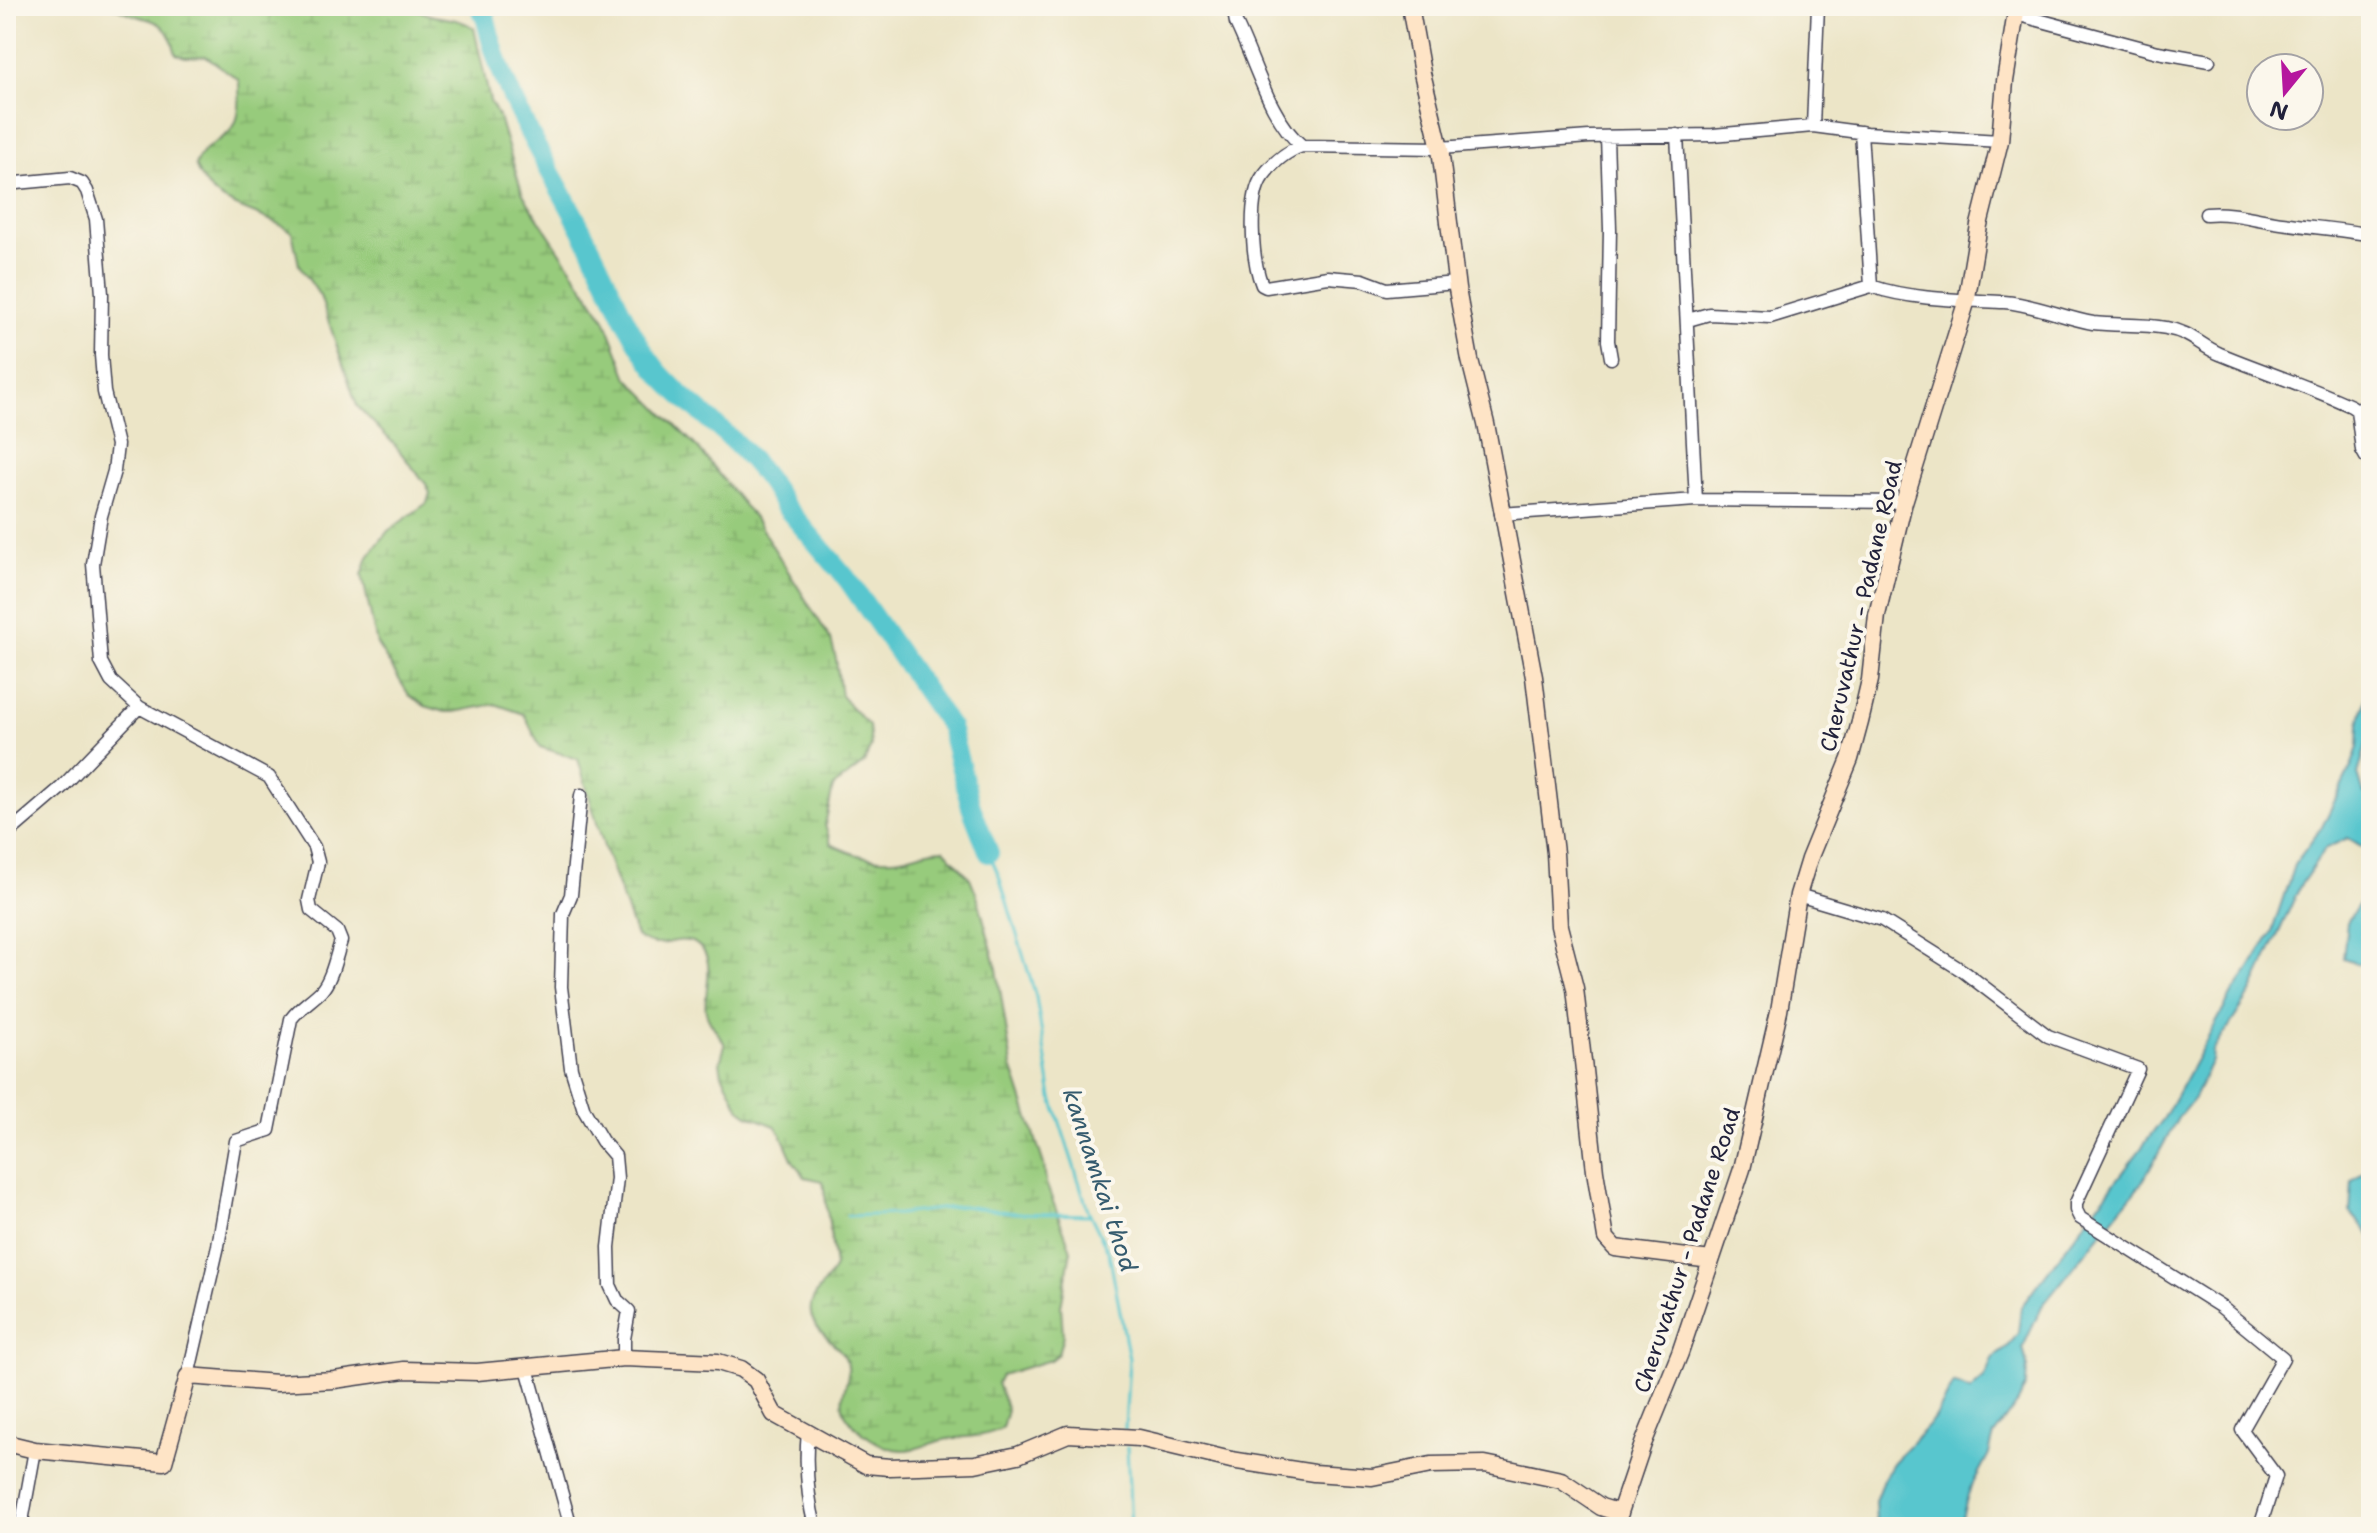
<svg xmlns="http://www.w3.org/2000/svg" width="2377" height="1533" viewBox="0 0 2377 1533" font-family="'Shantell Sans',sans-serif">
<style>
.wetland{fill:url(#wetland-marsh);stroke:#5c765c;stroke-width:2}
.water{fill:#59c6ce;stroke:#3e7484;stroke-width:2}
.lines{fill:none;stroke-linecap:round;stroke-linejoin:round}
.stream{stroke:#59c6ce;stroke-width:3}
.river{stroke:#59c6ce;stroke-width:20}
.street-casing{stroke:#403f50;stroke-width:15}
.secondary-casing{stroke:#403f50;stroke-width:19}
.street{stroke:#fff;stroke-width:12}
.secondary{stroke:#fee4c6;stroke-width:16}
.labels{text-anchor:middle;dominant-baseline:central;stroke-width:8;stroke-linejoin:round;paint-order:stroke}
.street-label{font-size:22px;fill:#22223b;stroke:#fbf7ec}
.water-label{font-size:24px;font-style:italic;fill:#355b6e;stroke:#fbf7ec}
</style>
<defs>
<pattern id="wetland-marsh" width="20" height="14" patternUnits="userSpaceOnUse" patternTransform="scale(2)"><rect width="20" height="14" fill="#97cb7c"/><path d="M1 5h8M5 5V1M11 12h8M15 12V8" fill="none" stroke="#82ae6c"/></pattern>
</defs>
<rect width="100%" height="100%" fill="#fbf7ec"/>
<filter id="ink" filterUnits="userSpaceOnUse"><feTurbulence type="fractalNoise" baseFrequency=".0125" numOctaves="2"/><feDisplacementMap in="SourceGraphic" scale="16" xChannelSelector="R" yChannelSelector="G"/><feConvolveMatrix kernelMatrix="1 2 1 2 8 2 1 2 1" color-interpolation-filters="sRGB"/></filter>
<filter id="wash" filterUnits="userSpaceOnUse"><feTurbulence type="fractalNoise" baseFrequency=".006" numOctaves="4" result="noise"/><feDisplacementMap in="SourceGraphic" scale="32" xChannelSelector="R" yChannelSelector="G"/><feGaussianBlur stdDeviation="1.8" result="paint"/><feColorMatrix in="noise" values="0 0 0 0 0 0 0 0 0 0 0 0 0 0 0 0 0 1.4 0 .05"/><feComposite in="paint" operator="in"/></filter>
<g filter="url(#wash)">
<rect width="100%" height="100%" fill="#ece5c7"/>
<!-- wetland -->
<path class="wetland" d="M113,6H414C431,22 456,14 474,28L490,101L499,118L522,192L532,209L605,319L628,378L697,447L758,523L831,640L836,659L841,696L869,726L871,746L864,763L833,787L825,825L831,844C853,856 881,863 906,857C922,853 926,850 944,849L970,878L977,895L997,969L1012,1066L1044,1165L1046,1183L1071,1250L1061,1306L1063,1335L1058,1354L1050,1360L1001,1375L997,1383L1007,1410L1002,1428C984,1438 963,1436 943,1440C929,1443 916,1451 902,1450C882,1450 856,1431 846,1415C835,1398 853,1379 847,1362C840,1341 803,1328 812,1302C817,1288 829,1280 835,1267L823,1181L805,1177L793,1161L781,1134L775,1126L748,1115L740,1109L722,1074L720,1063L725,1045C720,1034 709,1024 706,1012C702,994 721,954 692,942C672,935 661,954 636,936L605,850L578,759L540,747L524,714L495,704L454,712H445L425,706L409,695L377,644L362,575L368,557L388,531L427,503L430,493L426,484L393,443L357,406L320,296L299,265L292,232C257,207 211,211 195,165C204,143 218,145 231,130C242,118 239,95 239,80L206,56L185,57L176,54C165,9 146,26 113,6Z"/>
<!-- water -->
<path class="water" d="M2371,674V728L2358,774L2364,794L2366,792L2371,794V852L2348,838L2326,848L2300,886L2252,991L2213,1051L2212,1061L2194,1098L2178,1118L2142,1183L2042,1306L2023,1347L2027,1365L2026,1385L2018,1402L1994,1435L1989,1454L1970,1489L1959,1527H1873L1876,1522L1875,1501L1883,1480L1893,1463L1936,1417L1954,1383L1970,1390L1985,1377L1992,1359L2008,1347L2018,1333L2021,1307L2164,1118L2233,992L2248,972L2271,934L2294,865L2322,827L2351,767L2358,747L2359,724Z
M2371,886V968L2343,959L2347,922Z
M2371,1166V1236L2350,1212L2352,1181Z"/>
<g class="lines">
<!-- stream -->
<path class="stream" d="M485,16L516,6
M989,853L999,876L1036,997L1052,1098L1088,1210L1109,1253L1129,1359L1125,1429
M847,1216L899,1214L963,1206L1015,1213L1090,1215
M1127,1447L1131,1527"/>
<!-- river -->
<path class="river" d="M479,6L485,16C504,103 548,163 587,240C609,282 627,332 656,369C672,389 694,406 713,423C741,446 766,474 784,505L848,580L950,727L971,807L989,853"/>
</g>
</g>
<g filter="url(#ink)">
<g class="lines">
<!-- street casing -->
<g class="street-casing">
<path id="street" d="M1233,6L1236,23C1255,61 1270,120 1302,146
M2016,14L2158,52L2209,61
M1813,126L1818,6
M1861,132L1871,286C1910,300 1964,300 2004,302C2034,304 2064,318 2093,323C2117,326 2142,323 2166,328C2191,332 2199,345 2220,354C2264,372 2308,386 2351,406L2357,410L2362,450L2366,457L2371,458
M1677,135L1696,500
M1607,137L1610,229L1608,341L1611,358
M6,184L70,178L82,183L87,191L96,219L102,294L101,355L104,392L117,445L114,471L101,516L93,564L101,662L111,681L139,707L269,777L314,847L318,862L309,900L311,910L337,931L341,941C336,956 332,979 321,991C311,1001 300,1007 291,1019L269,1130L236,1141L218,1246L188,1376
M2206,214C2234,212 2248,218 2275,222C2307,227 2339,229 2371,235
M1456,283L1387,289L1363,280L1328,277L1266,287L1262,285C1252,261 1247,198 1263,176C1273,163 1287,151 1302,146L1440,148L1589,137L1713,135L1813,126L1866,133L2000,141
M1688,320L1709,314L1770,317L1871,286
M2357,410L2371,401
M1501,514L1696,500L1904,502
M581,795L571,895L563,914L561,987L571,1068L584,1110L602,1141L615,1156L617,1178L609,1247L610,1285L617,1300L629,1311L624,1339V1358
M6,835L62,787L139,707
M1798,895L1882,920L1963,971L2048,1036L2138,1069L2076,1203V1210L2080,1218L2221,1307L2283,1358L2242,1430L2276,1476L2260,1527
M527,1368L571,1527
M808,1431C805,1463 807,1495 815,1527
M21,1527L35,1450"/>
</g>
<!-- secondary casing -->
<g class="secondary-casing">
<path id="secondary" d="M1410,6L1422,73L1440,148L1457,289L1470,360L1486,424L1534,677L1555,853L1559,926L1575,988L1595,1171L1606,1238L1615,1248L1711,1260
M6,1443L35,1450L164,1462L188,1376L277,1383L334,1380L404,1370L477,1372L624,1358L718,1362L741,1369L756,1380L774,1414L866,1465L890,1467L975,1464L1018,1455L1068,1434L1139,1438L1231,1460L1314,1473L1372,1477L1431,1465L1485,1464L1561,1480L1601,1507L1620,1513
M1615,1527L1643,1444L1680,1353L1742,1169L1779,1011L1798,895L1809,859L1850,759L1860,722L1870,680L1877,615L1904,502L1966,303L1979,225L2000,141L2005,81L2017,6"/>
</g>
<!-- street -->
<use href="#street" class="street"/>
<!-- secondary -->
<use href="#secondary" class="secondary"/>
</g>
</g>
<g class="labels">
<!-- street labels -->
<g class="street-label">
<text transform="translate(1861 606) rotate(-77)">Cheruvathur - Padane Road</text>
<text transform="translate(1687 1250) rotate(-72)">Cheruvathur - Padane Road</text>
</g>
<!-- water labels -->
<g class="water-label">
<text transform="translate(1100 1180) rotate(72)">kannamkai thod</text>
</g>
</g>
<!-- margin -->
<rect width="2377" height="1533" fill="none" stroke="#fbf7ec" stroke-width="32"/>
<!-- north arrow -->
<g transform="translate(2285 92) rotate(198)"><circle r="38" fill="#fbf7ec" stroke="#a4a2a5" stroke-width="2"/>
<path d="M0-6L14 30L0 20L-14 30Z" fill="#b5179e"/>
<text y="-12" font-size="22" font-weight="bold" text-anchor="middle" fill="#22223b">N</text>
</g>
</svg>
